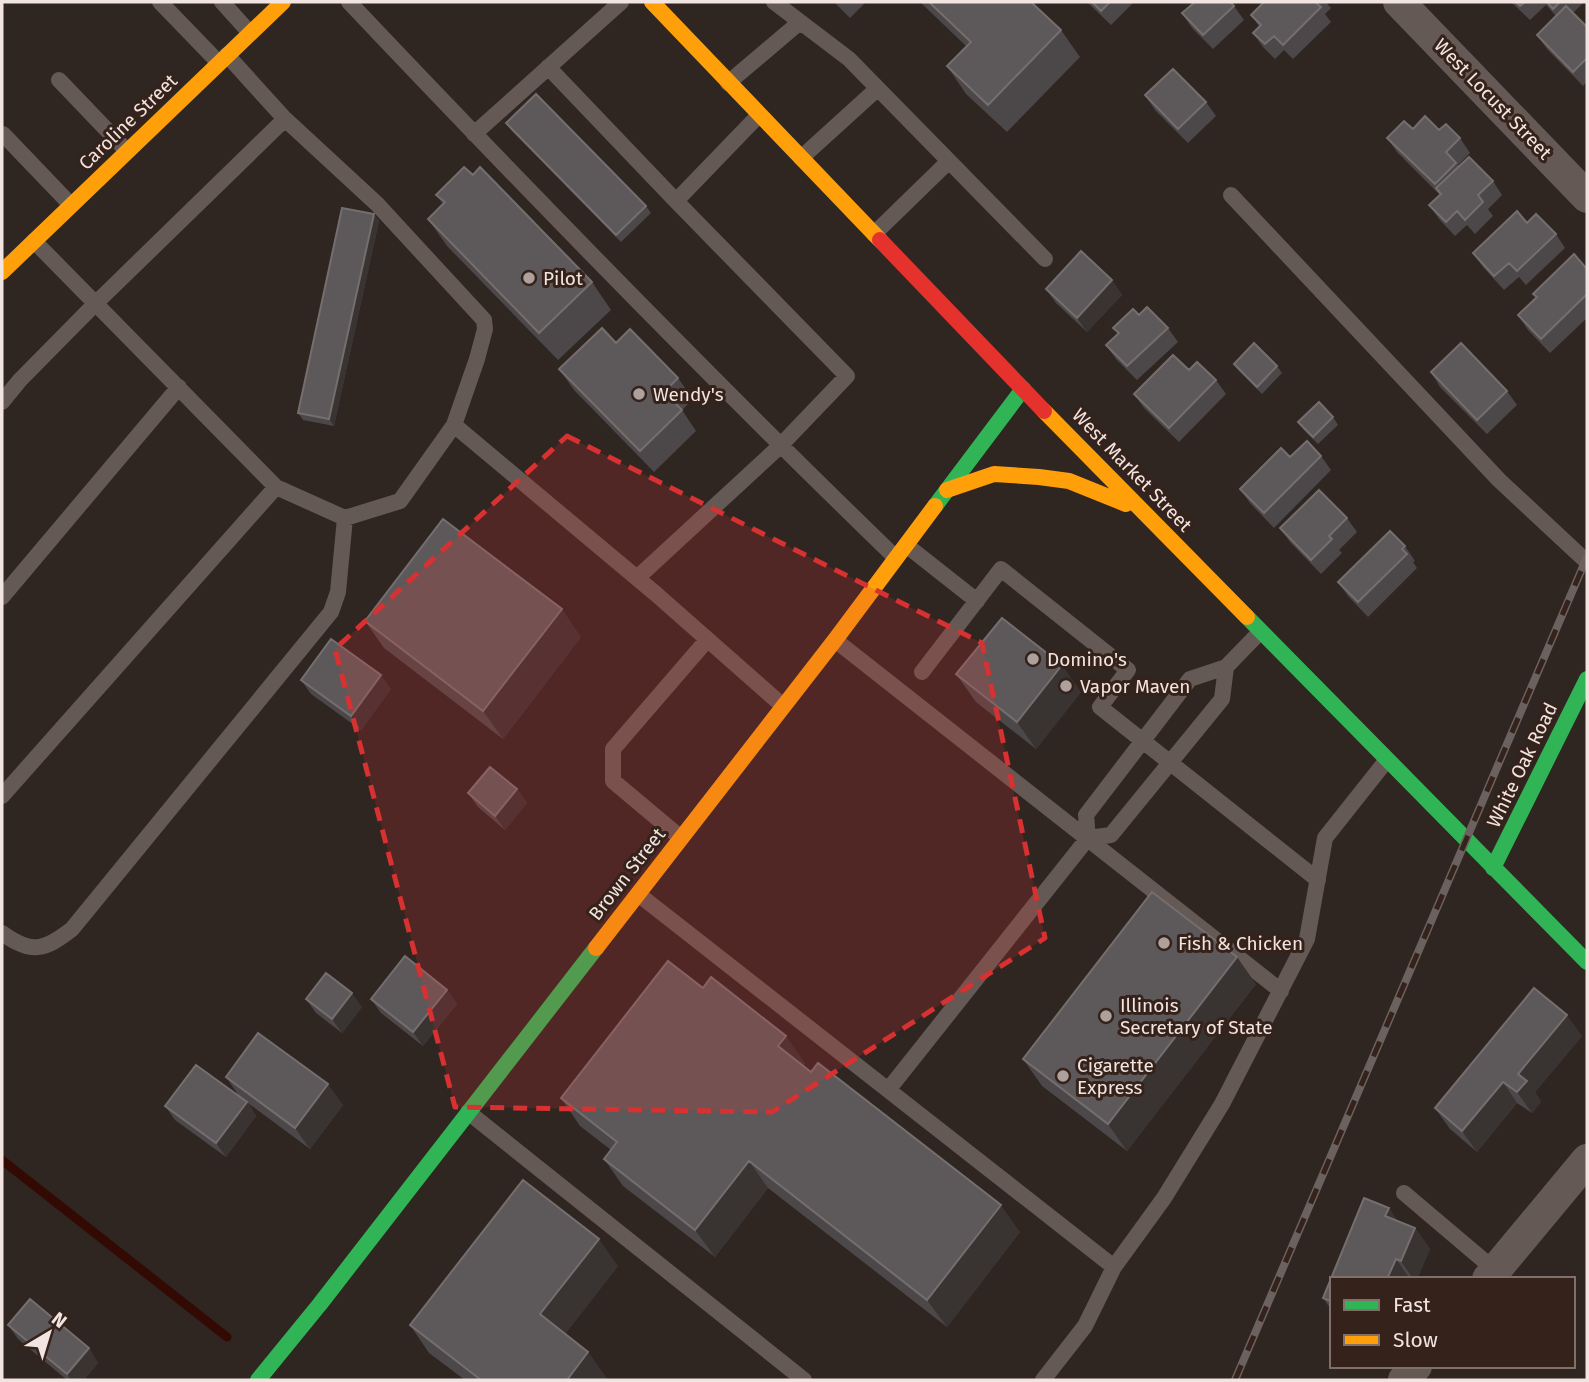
<svg xmlns="http://www.w3.org/2000/svg" width="1589" height="1382" viewBox="0 0 1589 1382" font-family="'Fira Sans',sans-serif">
<style>
.lines{fill:none;stroke-linecap:round;stroke-linejoin:round}
.stream{stroke:#330a03;stroke-width:9}
.lane{stroke:#645955;stroke-width:16}
.street{stroke:#645955;stroke-width:32}
.fast{stroke:#30b455;stroke-width:16}
.slow{stroke:#ff9f0a;stroke-width:16}
.jam{stroke:#e5322d;stroke-width:16}
.rail-casing{stroke:#6b625f;stroke-width:8}
.rail{stroke:#35221b;stroke-width:5;stroke-dasharray:16;stroke-linecap:butt}
.wall{fill:#4c4849}
.shaded-wall{fill:#393332}
.building{fill:#5d595a;stroke:#756e6f;stroke-width:2}
.marked{fill:#d73131;fill-opacity:0.2;stroke:#d73131;stroke-width:5;stroke-dasharray:14 9;stroke-linejoin:round}
.poi-dot{fill:#aea19d;stroke:#35221b;stroke-width:2.5}
.labels{text-anchor:middle;dominant-baseline:central;stroke-width:6;stroke-linejoin:round;paint-order:stroke}
.street-label{font-size:19px;fill:#f2e4e0;stroke:#35221b}
.poi-label{font-size:19px;fill:#f2e4e0;stroke:#35221b;text-anchor:start}
</style>
<rect width="100%" height="100%" fill="#2f2521"/>
<g class="lines">
<!-- stream -->
<path class="stream" d="M2,1160L227,1337"/>
<!-- lane -->
<path class="lane" d="M160,2L219,63
M222,2L250,33
M349,2C528,191 709,377 896,558
M774,2L849,59L1045,259
M227,55L285,119L377,204L484,320L485,329L477,359L454,425L400,501L345,518L276,487
M548,67L676,201
M59,80L127,151
M728,83L800,22
M3,134L71,205
M474,134L621,2
M801,158L877,89
M1231,195L1499,480L1587,562
M874,234L949,161
M2,402L20,380L95,304L285,119
M454,425L656,594L783,706
M906,545L977,601
M637,578L780,446L847,376L676,201L758,116
M2,597L179,387
M835,640L1281,991
M922,672L1001,569L1128,670L1100,707L1318,880
M2,796L276,487L34,241
M681,838L613,781V749L707,640
M1088,838L1086,815L1190,679L1226,667L1260,632
M638,894L1114,1267L1164,1198L1222,1104L1307,939L1325,838L1386,761
M2,933C31,954 44,951 72,929L331,612L338,592L345,518
M888,1090L1088,838L1111,835L1222,699L1226,667
M468,1112L804,1380
M1404,1193L1495,1270
M1043,1380L1085,1326L1114,1267"/>
<!-- street -->
<path class="street" d="M1399,2L1587,197
M1488,1279L1587,1160
M1404,1380L1416,1366"/>
<!-- fast -->
<path class="fast" d="M935,506L1023,389
M1247,617L1587,962
M1493,868L1587,679
M258,1380L320,1304L596,948"/>
<!-- slow -->
<path class="slow" d="M652,2L880,240
M2,272L283,2
M1044,411L1247,617
M947,490L994,474L1039,477L1069,481L1126,504
M596,948L835,640L935,506"/>
<!-- jam -->
<path class="jam" d="M880,240L1044,411"/>
<!-- rail casing -->
<g class="rail-casing">
<path id="rail" d="M1235,1380L1587,557"/>
</g>
<!-- rail -->
<use href="#rail" class="rail"/>
</g>
<!-- wall -->
<path class="wall" d="M834,2H866L850,18Z
M920,2H1031L1061,30L1080,57L1007,132L966,94L947,66L966,46Z
M1087,2H1134L1111,25Z
M1264,2H1326L1331,8L1325,14L1331,22L1293,59L1284,50L1275,59L1263,47L1253,33L1259,26L1251,15Z
M1511,2H1584L1573,13L1587,27V82L1583,86L1547,49L1537,35L1556,16L1546,5L1530,20Z
M1234,6L1244,20L1213,49L1192,28L1182,13Z
M1145,95L1206,102L1216,116L1188,143L1155,110Z
M506,123L646,206L651,213L621,242L511,130Z
M1413,129L1439,130L1460,138L1470,153L1458,165L1459,166L1493,181L1502,195L1488,209L1493,216L1475,234L1467,225L1455,236L1439,219L1429,205L1440,195L1397,152L1387,138Z
M436,195L592,282L611,310L558,360L447,246L428,219L443,204Z
M374,214L379,221L334,426L303,420L298,413Z
M1556,234L1565,248L1526,285L1519,277L1504,290L1483,267L1473,253Z
M1587,269V318L1550,353L1528,330L1518,315L1536,298L1533,294Z
M1112,280L1122,295L1087,332L1056,303L1046,289Z
M1139,315L1168,328L1178,342L1137,380L1116,359L1106,345L1118,334L1113,328Z
M616,343L678,378L693,399L682,410L696,431L654,472L574,390L559,369Z
M1234,364L1277,366L1282,373L1262,394L1239,371Z
M1189,370L1216,380L1226,394L1179,442L1144,408L1134,394Z
M1431,372L1507,391L1517,405L1487,434L1440,387Z
M1333,417L1338,425L1318,444L1303,429L1298,422Z
M1321,456L1331,470L1274,528L1250,503L1240,489L1290,457Z
M1347,518L1357,532L1339,550L1342,553L1321,574L1290,542L1280,528Z
M1405,546L1415,561L1413,562L1417,568L1368,617L1348,596L1338,582Z
M365,621L581,637L503,739L384,648Z
M956,674L1081,692L1036,749L976,702Z
M301,680L391,689L361,730L311,694Z
M517,789L527,803L505,830L478,807L468,793Z
M1256,984L1127,1151L1042,1086L1023,1059Z
M703,988L805,1063L803,1066L1020,1232L947,1327L768,1188L715,1257L623,1186L604,1159L611,1150L580,1126L561,1098Z
M447,990L457,1004L423,1046L381,1013L371,999Z
M306,999L362,1007L342,1033L316,1013Z
M1582,1036L1535,1092L1541,1102L1532,1113L1517,1103L1477,1152L1450,1129L1435,1108Z
M226,1077L343,1105L310,1149L248,1103L256,1116L226,1157L175,1120L165,1106L239,1096Z
M1364,1198L1389,1208L1397,1221L1415,1228L1430,1249L1417,1279H1332V1311L1323,1298Z
M618,1266L565,1334L588,1352L607,1379V1380H465L429,1353L410,1325Z
M8,1325L89,1348L98,1363L84,1380H67L18,1339Z"/>
<!-- shaded-wall -->
<path class="shaded-wall" d="M374,214L379,221L334,426L329,419Z
M1112,280L1122,295L1087,332L1077,318Z
M562,609L581,637L503,739L483,711Z
M1062,665L1081,692L1036,749L1017,722Z
M381,675L391,689L361,730L351,716Z
M517,789L527,803L505,830L495,816Z
M1237,957L1256,984L1127,1151L1108,1124Z
M447,990L457,1004L423,1046L413,1032Z
M352,993L362,1007L342,1033L332,1019Z
M1567,1015L1582,1036L1535,1092L1541,1102L1532,1113L1517,1092L1518,1074Z
M786,1036L805,1063L797,1074L778,1046Z
M1503,1082L1517,1103L1477,1152L1462,1131Z
M328,1084L343,1105L310,1149L295,1128Z
M247,1102L256,1116L226,1157L216,1143Z
M749,1161L768,1188L715,1257L695,1230Z
M1001,1205L1020,1232L947,1327L927,1300Z
M1389,1208L1403,1229L1385,1216Z
M1415,1228L1430,1249L1417,1279H1413L1401,1261Z
M599,1239L618,1266L559,1342L540,1314Z
M1396,1259L1410,1279H1387Z
M89,1348L98,1363L84,1380H71L67,1374Z
M588,1352L607,1379L567,1380Z"/>
<!-- building -->
<path class="building" d="M929,2H1031L1061,30L988,105L947,66L971,42Z
M1092,2H1110L1101,11Z
M1195,2H1230L1234,6L1203,35L1182,13Z
M1264,2H1315L1321,7L1283,45L1274,36L1265,44L1253,33L1261,25L1251,15Z
M1516,2H1525L1520,6Z
M1547,2H1560L1553,9Z
M1566,6L1587,27V58L1573,72L1537,35Z
M1173,69L1206,102L1178,129L1145,95Z
M536,94L646,206L616,235L506,123Z
M1425,116L1439,130L1446,124L1460,138L1446,152L1456,163L1435,184L1387,138L1404,121L1413,129Z
M1469,157L1493,181L1478,195L1483,202L1465,220L1457,211L1446,222L1429,205L1441,194L1436,188Z
M464,167L473,175L480,167L592,282L539,333L428,219L445,202L436,195Z
M342,208L374,214L329,419L298,413Z
M1517,211L1527,223L1536,214L1556,234L1517,271L1509,263L1494,276L1473,253Z
M1081,251L1112,280L1077,318L1046,289Z
M1574,254L1587,269V294L1541,339L1518,315L1537,297L1533,294Z
M1147,307L1168,328L1127,366L1106,345L1119,333L1113,328L1133,309L1139,315Z
M602,328L616,343L630,329L678,378L664,392L682,410L640,451L559,369Z
M1254,343L1277,366L1257,387L1234,364Z
M1461,343L1507,391L1477,420L1431,372Z
M1173,355L1189,370L1197,362L1216,380L1169,428L1134,394Z
M1319,402L1333,417L1313,437L1298,422Z
M1307,441L1321,456L1264,513L1240,489L1281,448L1290,457Z
M1319,490L1347,518L1329,536L1332,539L1311,560L1280,528Z
M443,519L562,609L483,711L365,621Z
M1390,531L1405,546L1402,549L1407,554L1358,602L1338,582Z
M1002,618L1062,665L1017,722L956,674Z
M331,639L381,675L351,716L301,680Z
M490,767L517,789L495,816L468,793Z
M1152,892L1237,957L1108,1124L1023,1059Z
M405,956L447,990L413,1032L371,999Z
M668,961L703,988L711,977L786,1036L778,1046L811,1072L818,1063L1001,1205L927,1300L749,1161L695,1230L604,1159L617,1142L561,1098Z
M326,973L352,993L332,1019L306,999Z
M1534,988L1567,1015L1518,1074L1527,1081L1517,1092L1503,1082L1462,1131L1435,1108Z
M258,1033L328,1084L295,1128L226,1077Z
M196,1065L247,1102L216,1143L165,1106Z
M523,1180L599,1239L540,1314L588,1352L567,1380H481L410,1325Z
M1364,1198L1389,1208L1385,1216L1415,1228L1401,1261L1396,1259L1387,1279H1332V1302L1323,1298Z
M30,1299L89,1348L67,1374L8,1325Z"/>
<!-- marked area -->
<path class="marked" d="M567,436L982,643L1045,938L772,1112L455,1107L335,649Z"/>
<!-- markers -->
<g class="poi-dot">
<circle cx="529" cy="278" r="7"/>
<circle cx="639" cy="394" r="7"/>
<circle cx="1033" cy="659" r="7"/>
<circle cx="1066" cy="686" r="7"/>
<circle cx="1164" cy="943" r="7"/>
<circle cx="1106" cy="1016" r="7"/>
<circle cx="1063" cy="1076" r="7"/>
</g>
<g class="labels">
<!-- street labels -->
<g class="street-label">
<text transform="translate(1493 99) rotate(46)">West Locust Street</text>
<text transform="translate(128 122) rotate(-44)">Caroline Street</text>
<text transform="translate(1132 470) rotate(46)">West Market Street</text>
<text transform="translate(1522 765) rotate(-64)">White Oak Road</text>
<text transform="translate(627 874) rotate(-52)">Brown Street</text>
</g>
<!-- poi labels -->
<g class="poi-label">
<text x="543" y="278">Pilot</text>
<text x="653" y="394">Wendy's</text>
<text x="1047" y="659">Domino's</text>
<text x="1080" y="686">Vapor Maven</text>
<text x="1178" y="943">Fish &amp; Chicken</text>
<text x="1120" y="1005">Illinois<tspan x="1120" dy="22">Secretary of State</tspan></text>
<text x="1077" y="1065">Cigarette<tspan x="1077" dy="22">Express</tspan></text>
</g>
</g>
<!-- border -->
<rect width="1589" height="1382" fill="none" stroke="#f2e4e0" stroke-width="7"/>
<!-- legend -->
<rect x="1330" y="1277" width="245" height="91" fill="#35221b" stroke="#81706a" stroke-width="2"/>
<rect x="1344" y="1300" width="35" height="10" fill="#30b455" stroke="#81706a" stroke-width="2"/>
<text x="1393" y="1312" font-size="21" fill="#f2e4e0">Fast</text>
<rect x="1344" y="1335" width="35" height="10" fill="#ff9f0a" stroke="#81706a" stroke-width="2"/>
<text x="1393" y="1347" font-size="21" fill="#f2e4e0">Slow</text>
<!-- north arrow -->
<g transform="translate(49 1333) rotate(38)" stroke="#35221b" stroke-width="5" paint-order="stroke">
<path d="M0-5L12 26L0 18L-12 26Z" fill="#f2e4e0"/>
<text y="-10" font-size="19" font-weight="bold" text-anchor="middle" fill="#f2e4e0">N</text>
</g>
</svg>
